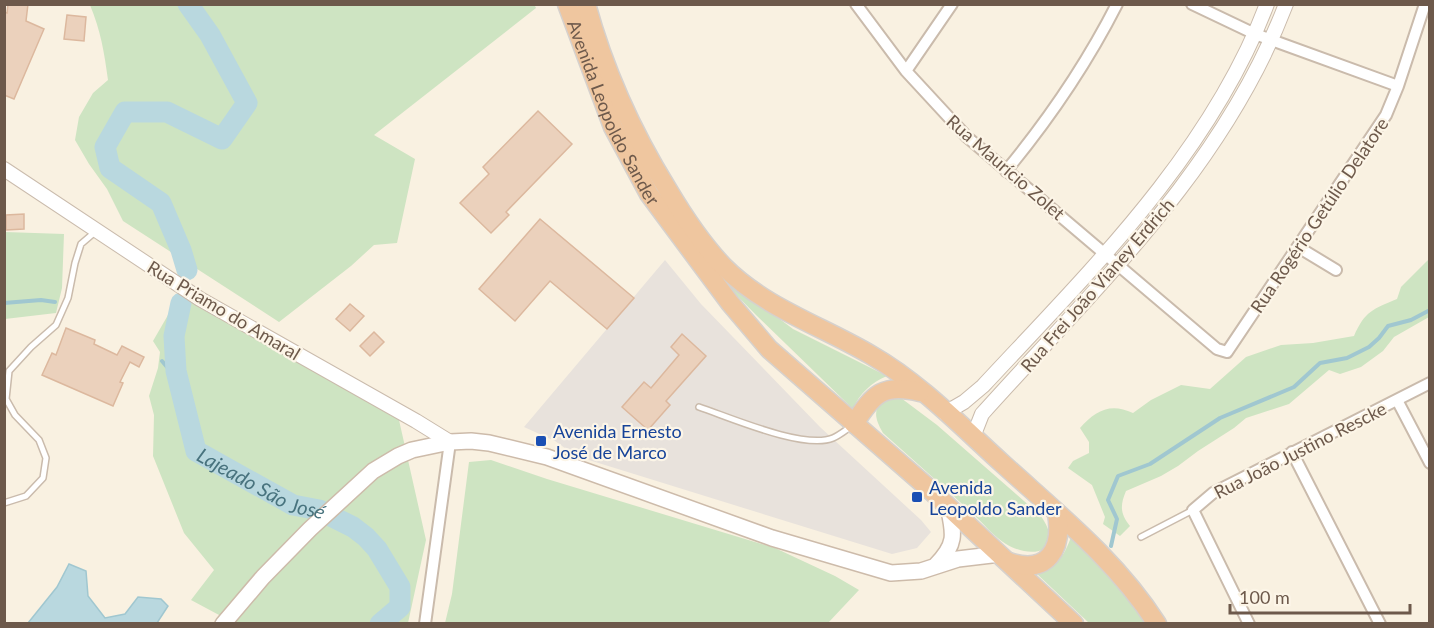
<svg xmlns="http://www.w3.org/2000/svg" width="1434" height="628" viewBox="0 0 1434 628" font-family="Lato,sans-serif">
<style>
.industrial{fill:#e8e2dc}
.green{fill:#cee4c2}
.water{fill:#b9d8df;stroke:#a0c7d0;stroke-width:1.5}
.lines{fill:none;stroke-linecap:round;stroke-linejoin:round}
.stream{stroke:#a0c7d0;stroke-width:4}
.river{stroke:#b9d8df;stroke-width:21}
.building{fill:#ebd1bc;stroke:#dcb89e;stroke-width:1.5}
.service-casing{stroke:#cabbac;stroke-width:8}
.minor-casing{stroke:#cabbac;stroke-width:14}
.tertiary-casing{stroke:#cabbac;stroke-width:16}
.secondary-casing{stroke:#cdbbaa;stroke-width:18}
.trunk-casing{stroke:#d6d1cd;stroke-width:21}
.service{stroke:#fff;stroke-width:5}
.minor{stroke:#fff;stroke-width:10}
.tertiary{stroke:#fff;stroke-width:14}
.secondary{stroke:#fff;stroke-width:15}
.trunk{stroke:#efc69f;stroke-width:18}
.transit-dot{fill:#1a4fb4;stroke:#fcf5e7;stroke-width:2}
.labels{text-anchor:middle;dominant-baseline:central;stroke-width:4.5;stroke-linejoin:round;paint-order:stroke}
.street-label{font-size:18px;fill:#6d594b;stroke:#fcf5e7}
.transit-label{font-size:18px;fill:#164399;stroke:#fcf5e7;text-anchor:start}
.water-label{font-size:20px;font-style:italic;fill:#48737e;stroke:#fcf5e7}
</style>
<rect width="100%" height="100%" fill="#f9f1e1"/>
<!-- industrial -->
<path class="industrial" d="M665,260L701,304L820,427L921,520L931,532L917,548L892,554L576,456L555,441L524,427Z"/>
<!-- green -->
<path class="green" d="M534,4L536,8L374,135L415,159L397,243L374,245L351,266L279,322L123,221L107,189L89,164L75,140L79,117L93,93L108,80C104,51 101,32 90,5Z
M5,232L64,234L62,288L56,313L5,319Z
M1429,259V317L1394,337L1383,351L1361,367L1340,374L1329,370L1289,404L1246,418L1234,428L1198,451L1178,466L1161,476L1126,491C1120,505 1120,514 1130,526L1120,536L1103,524L1105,517L1092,485L1068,468L1073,461L1089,453V442L1080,428C1095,411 1110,402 1133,413L1151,400L1181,385L1210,389L1246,357L1281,345L1313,343L1354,336C1365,311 1373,309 1397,299L1401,287Z
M717,272L793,329L887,376C872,382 859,394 853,409L756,315L717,275Z
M192,301L399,420L426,540L408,623H234L191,600L214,570L184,533L153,456L154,415L149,396L158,368L160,352L153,341L168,315Z
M901,398L937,425L1040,515C1066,550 1034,561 1006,544C994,537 983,523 972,513C943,486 913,460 883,433C870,411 875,401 901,398Z
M491,460L547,479L775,548L835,576L859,590L828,623H445L452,594L469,462Z
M1071,537L1117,579L1150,623H1089L1036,573C1056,568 1064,557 1071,537Z"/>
<!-- water -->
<path class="water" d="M69,564L86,571L88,596L105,618L125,614L138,597L161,599L168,606L157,623H28L57,587Z"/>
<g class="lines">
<!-- stream -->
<path class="stream" d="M4,303L41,300L55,302
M162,361L167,367L176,371
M1111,546L1117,519L1108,500L1118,476L1150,464L1220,418L1294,387L1320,363L1347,358L1369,347L1379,338L1388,326L1411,320L1430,310"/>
<!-- river -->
<g class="river">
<path d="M187,270L181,250L161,203L110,168L105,147L125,112H167L222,139L247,103L210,35L188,4"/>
<path id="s1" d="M181,303L174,336L176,371L196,451L293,505L319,510L353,527L366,537L377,549L400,587V607L380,624"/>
</g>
</g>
<!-- building -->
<path class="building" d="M8,4H28L26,21L44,29L14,99L4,95V12L7,13Z
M67,15L86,17L84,41L64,39Z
M538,111L572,144L506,212L509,215L491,233L460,203L489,174L483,167Z
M24,214V229L6,230V215Z
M540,219L634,298L607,329L550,281L515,321L479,289Z
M350,304L364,316L350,331L336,319Z
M66,328L95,340L94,344L117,355L122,346L144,357L139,367L130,362L120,382L123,383L113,406L42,375L52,353L56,355Z
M374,332L384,342L370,356L360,346Z
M682,334L706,356L666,401L670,405L648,430L622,407L644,382L651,388L679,355L671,347Z"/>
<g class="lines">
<!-- service casing -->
<g class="service-casing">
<path id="service" d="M699,407C729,417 804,450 833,438C840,435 847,429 853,425
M4,503L26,496L43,478L46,458L39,440L15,415L6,399L9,371L31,347L56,325L68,298L75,263L81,244L95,232
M1141,537L1193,510"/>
</g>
<!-- minor casing -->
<g class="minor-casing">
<path id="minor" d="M856,4L906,71L967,137L1217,349L1227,352L1386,115L1398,86L1425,4
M1192,4L1255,34L1398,86
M906,71L952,4
M1006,171C1049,119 1086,65 1117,4
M1298,247L1336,270
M1397,400L1430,463
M1292,452L1380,624
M425,624L450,442
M1249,624L1193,510L1213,493L1430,383"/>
</g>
<!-- tertiary casing -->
<g class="tertiary-casing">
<path id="tertiary" d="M4,169L200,299L416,421L450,442
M945,413L964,402L983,386C1090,271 1210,154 1267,4
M973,437L982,414C1096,287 1224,167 1286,4"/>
</g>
<!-- secondary casing -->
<g class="secondary-casing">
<path id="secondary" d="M936,565C957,544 954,534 948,506
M223,624L263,577L310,529L373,471L398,456L412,450L450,442L471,441L489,443L547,457L772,538L891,573L921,571L958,559L1000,554"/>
</g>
<!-- trunk casing -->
<g class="trunk-casing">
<g id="trunk">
<path id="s2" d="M567,4L613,127L649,194L730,303L769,349L926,486L1074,624"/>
<path d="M586,4C604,70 632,132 668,190C684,217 702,244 724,267C765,308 822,326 871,355C920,383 962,427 1003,464C1058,514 1117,561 1157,624"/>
<path d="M854,424C873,394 883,383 920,392"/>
<path d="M1009,562C1048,575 1063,549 1057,513"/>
</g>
</g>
<!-- service -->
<use href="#service" class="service"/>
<!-- minor -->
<use href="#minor" class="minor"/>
<!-- tertiary -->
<use href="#tertiary" class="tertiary"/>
<!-- secondary -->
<use href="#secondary" class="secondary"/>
<!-- trunk -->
<use href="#trunk" class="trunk"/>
</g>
<!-- markers -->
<g class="transit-dot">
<rect x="535" y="435" width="12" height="12" rx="3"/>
<rect x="911" y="491" width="12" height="12" rx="3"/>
</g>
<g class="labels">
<!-- street labels -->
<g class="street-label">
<text stroke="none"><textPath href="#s2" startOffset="118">Avenida Leopoldo Sander</textPath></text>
<text transform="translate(1006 167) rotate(41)">Rua Maurício Zolet</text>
<text transform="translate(1319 215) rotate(-56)">Rua Rogério Getúlio Delatore</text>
<text transform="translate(1097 285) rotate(-49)">Rua Frei João Vianey Erdrich</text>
<text transform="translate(224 310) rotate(31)">Rua Priamo do Amaral</text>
<text transform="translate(1300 450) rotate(-27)">Rua João Justino Rescke</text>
</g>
<!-- transit labels -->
<g class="transit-label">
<text x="553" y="431">Avenida Ernesto<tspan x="553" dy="21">José de Marco</tspan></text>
<text x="929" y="487">Avenida<tspan x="929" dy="21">Leopoldo Sander</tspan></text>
</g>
<!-- water labels -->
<g class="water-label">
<text stroke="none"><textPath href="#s1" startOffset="225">Lajeado São José</textPath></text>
</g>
</g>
<!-- border -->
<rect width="1434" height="628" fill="none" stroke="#6d594b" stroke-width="12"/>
<!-- scale -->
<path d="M1230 604v9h180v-9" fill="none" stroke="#6d594b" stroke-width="3"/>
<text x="1239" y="604" font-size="18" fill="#6d594b" stroke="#fcf5e7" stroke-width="4.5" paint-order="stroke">100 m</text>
</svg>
